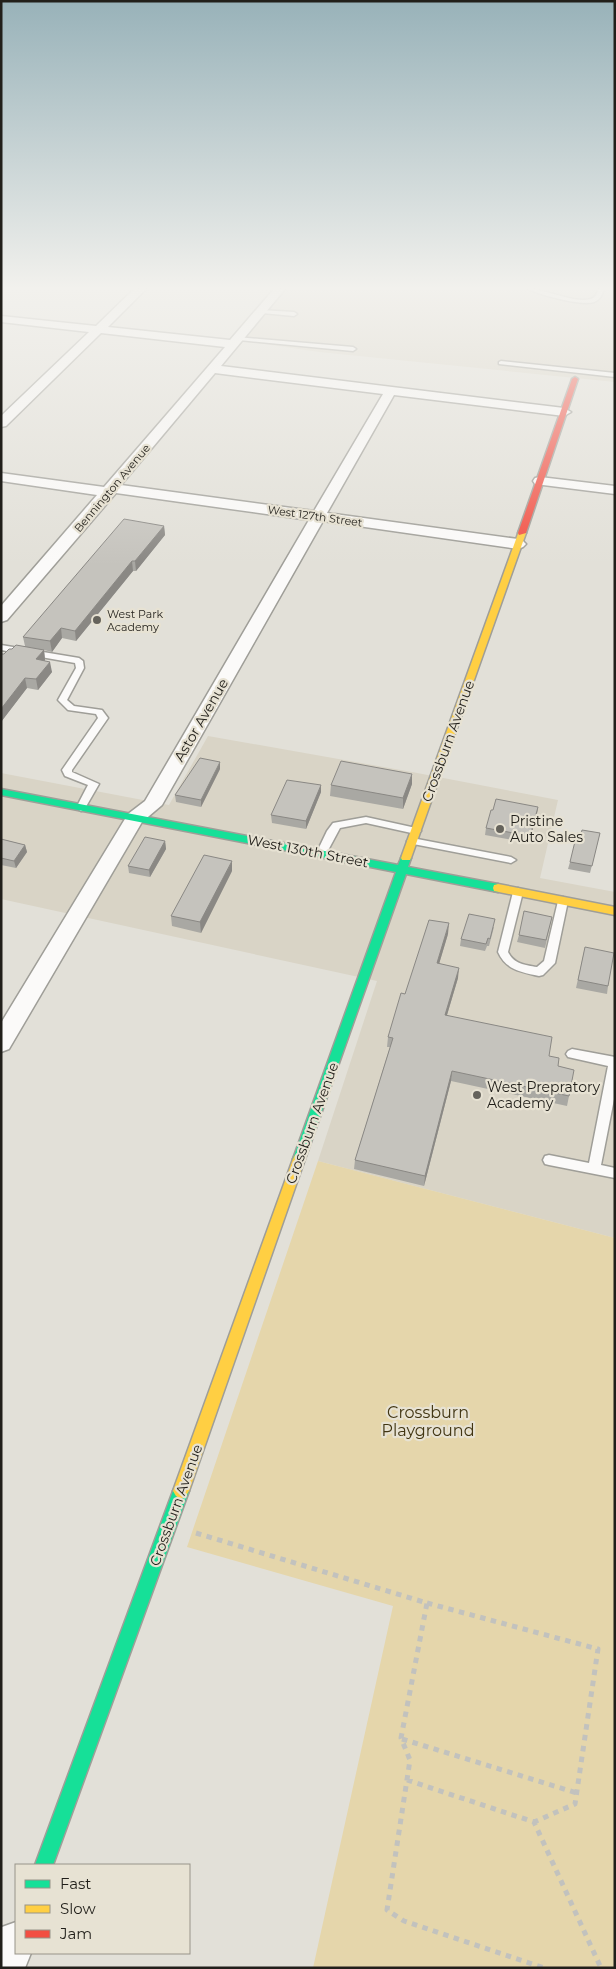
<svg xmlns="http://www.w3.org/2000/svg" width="616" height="1969" viewBox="0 0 616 1969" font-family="Montserrat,sans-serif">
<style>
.built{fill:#d9d4c6}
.green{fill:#e5d6ab}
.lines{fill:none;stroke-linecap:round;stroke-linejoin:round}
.lane-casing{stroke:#9f9e98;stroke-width:3}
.street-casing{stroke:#9f9e98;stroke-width:3}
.fast-casing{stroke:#9f9e98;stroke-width:3}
.slow-casing{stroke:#9f9e98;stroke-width:3}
.jam-casing{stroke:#9f9e98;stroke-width:3}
.path{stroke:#c2c2be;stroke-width:5;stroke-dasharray:5.5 5.5;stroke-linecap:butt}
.lane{fill:#fbfaf9;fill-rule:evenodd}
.street{fill:#fbfaf9;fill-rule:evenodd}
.fast{fill:#16e098;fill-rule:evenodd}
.slow{fill:#ffcf43;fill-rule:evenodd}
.jam{fill:#f24e42;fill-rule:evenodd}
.wall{fill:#a9a8a3}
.shaded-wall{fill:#8a8884}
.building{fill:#c5c3bd;stroke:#8a8884}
.poi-dot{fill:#65635c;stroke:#e7e2d3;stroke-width:2}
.labels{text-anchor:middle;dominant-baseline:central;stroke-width:4.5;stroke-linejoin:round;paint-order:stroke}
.far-street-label{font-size:11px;fill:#211f1a;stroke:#e7e2d3}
.far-poi-label{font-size:11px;fill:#211f1a;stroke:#e7e2d3;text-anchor:start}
.street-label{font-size:14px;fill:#211f1a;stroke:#e7e2d3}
.poi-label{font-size:14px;fill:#211f1a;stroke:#e7e2d3;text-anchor:start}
.near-park-label{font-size:16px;fill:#413512;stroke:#e7e2d3}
</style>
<rect width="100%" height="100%" fill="#e2e0d8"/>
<!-- built -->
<path class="built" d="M282,289H615V382L319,352L243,341L245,335Z
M208,736L412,772L558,800L540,878L615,892V1238L318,1161L377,981L1,899V773L169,805Z"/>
<!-- green -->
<path class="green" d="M318,1161L615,1238V1968H313L393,1606L187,1547Z"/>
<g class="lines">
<!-- lane casing -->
<g class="lane-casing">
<path id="lane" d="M528,289C547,289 574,304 591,299C596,297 597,294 598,289H604C602,295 600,300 594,302C580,306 541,295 528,289Z
M260,310L294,312L297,314L294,316L262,313Z
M237,337L353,347L356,349L353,351L239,340L236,338Z
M501,361L615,373V377L499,364V362Z
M1,645L79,658L83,661L84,668L67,700L74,706L102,710L108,718L72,770V772L99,784L84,810L81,811L76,808L88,785L65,776L62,770L98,718L96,714L68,710L58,700L76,668L75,663L1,650Z
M366,817L416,828L421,831L416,834L366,823L340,828L325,856H317L316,854L327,831L333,823Z
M412,838L511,857L516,860L511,863L408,843L407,841Z
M518,888L523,892L508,952C514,964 525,965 537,967L544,961L558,901L563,897L568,901L555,963L543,975L539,976C521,972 506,970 498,952L513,892Z
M572,1049L615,1057V1094L601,1165L615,1168V1178L549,1165L545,1164L543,1160L545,1156L549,1155L589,1163L608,1066L568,1057L566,1054L568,1051Z"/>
</g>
<!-- street casing -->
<g class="street-casing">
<path id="street" d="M134,289H146L108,327L230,340L274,289H285L221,366L564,408L571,412L564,416L394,395L327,513L518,539L523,541L526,544L523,547L518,549L323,521L162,805L142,822L9,1049L1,1052V1023L128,814L145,801L309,520L116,493L7,620L1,622V606L97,495L1,481V473L104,487L225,347L101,333L6,426L1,427V416L89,332L1,322V316L96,326ZM215,373L383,394L314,511L121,485Z
M540,477L615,486V494L535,484L533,481L535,478Z
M16,1922V1953H31L25,1968H1V1930L2,1927Z"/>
</g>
<!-- fast casing -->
<g class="fast-casing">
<path id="fast" d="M1,789L398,865L402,856L406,855L411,858L408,867L498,884L503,888L498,892L406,874L305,1159L303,1163L299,1164L295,1163L293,1159L396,872L1,795Z
M181,1483L186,1486L189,1491L53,1865H35L173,1491L176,1486Z"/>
</g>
<!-- slow casing -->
<g class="slow-casing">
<path id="slow" d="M519,531L526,533L411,858L410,860H402L401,858Z
M498,884L615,907V915L494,891L493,888L494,885Z
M299,1154L303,1155L305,1159L189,1491L186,1496L181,1499L176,1496L173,1491L293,1159L295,1155Z"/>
</g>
<!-- jam casing -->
<g class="jam-casing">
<path id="jam" d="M575,377L578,379L526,533L519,535L518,533L572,379Z"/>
</g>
<!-- path -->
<path class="path" d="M196,1533L427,1603L401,1738L410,1760L387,1910L404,1921L544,1968
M427,1603L598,1649L575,1804L534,1822
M402,1739L577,1793
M407,1780L534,1822L601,1968"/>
<!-- lane -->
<use href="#lane" class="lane"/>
<!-- street -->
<use href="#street" class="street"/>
<!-- fast -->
<use href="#fast" class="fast"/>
<!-- slow -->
<use href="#slow" class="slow"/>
<!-- jam -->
<use href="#jam" class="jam"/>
</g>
<!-- wall -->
<path class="wall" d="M164,526L165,535L136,571H133L76,641L62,638L52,652L44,650L45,660V661L52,672L38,690L27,688L1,722V654H4L12,649L25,646L23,637Z
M220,769L201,807L176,802L175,795Z
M412,784L403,809L330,796L331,785Z
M321,785V792L306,829L272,823L271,815Z
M538,807L529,843L485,835L486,828L493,810Z
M600,833L590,873L568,869L570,862L581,834Z
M1,839L25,845L27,852L16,868L1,865Z
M165,841L166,849L150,877L129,873L128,866Z
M232,871L201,933L172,926L171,916Z
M552,917L545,948L517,942L519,935Z
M494,927L489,946H487L485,951L460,946L461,939Z
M448,934L439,964L458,978L447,1015L549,1056L558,1066L569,1096L567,1106L451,1081L424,1186L354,1169L355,1160L390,1047H387L388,1037L405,994Z
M585,947L608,986L607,994L576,988Z"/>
<!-- shaded-wall -->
<path class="shaded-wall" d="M164,526L165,535L136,571L135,561Z
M132,561L133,571L76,641L75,631Z
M61,628L62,638L52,652L50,641Z
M44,650L45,660L38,669L36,659Z
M50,662L52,672L38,690L36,679Z
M25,678L27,688L1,722V709Z
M220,762V769L201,807V800Z
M412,774V784L403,809V798Z
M321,785V792L306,829V821Z
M538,807L537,814L529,843L530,836Z
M165,841L166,849L150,877L149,870Z
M25,845L27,852L16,868L14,861Z
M232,861V871L201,933L200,922Z
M449,923L448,934L436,974L437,963Z
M459,968L458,978L444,1025L445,1015Z
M452,1071L451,1081L424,1186L425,1176Z"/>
<!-- building -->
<path class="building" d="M124,519L164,526L135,561H132L75,631L61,628L50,641L23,637Z
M16,645L44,650L36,659L50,662L36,679L25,678L1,709V654H4L9,649H12Z
M200,758L220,762L201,800L175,795Z
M341,761L412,774L403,798L331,785Z
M287,780L321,785L306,821L271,815Z
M496,799L538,807L530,836L486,828L491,810H493Z
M582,830L600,833L592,866L570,862L577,833L581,834Z
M145,837L165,841L149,870L128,866Z
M1,839L25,845L14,861L1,858Z
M204,855L232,861L200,922L171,916Z
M524,911L552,917L546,940L519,935Z
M469,914L495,919L490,939L488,938L486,944L461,939Z
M429,920L449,923L437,963L459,968L445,1015L552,1037L549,1056L559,1058L558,1066L574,1070L569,1096L452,1071L425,1176L355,1160L393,1038L388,1037L401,993L405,994Z
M585,947L614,953L608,986L578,980Z"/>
<!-- sky -->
<linearGradient id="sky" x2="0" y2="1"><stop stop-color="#98b2b9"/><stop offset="0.51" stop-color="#f2f1ed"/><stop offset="1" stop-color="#f2f1ed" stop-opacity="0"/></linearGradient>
<rect width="616" height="565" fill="url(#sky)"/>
<!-- markers -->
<g class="poi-dot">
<circle cx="97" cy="620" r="5"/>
<circle cx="500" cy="829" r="5"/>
<circle cx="477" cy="1095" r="5"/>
</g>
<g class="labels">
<!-- far-street labels -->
<g class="far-street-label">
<text transform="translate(112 488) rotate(-50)">Bennington Avenue</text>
<text transform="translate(315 516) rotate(8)">West 127th Street</text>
</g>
<!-- far-poi labels -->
<g class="far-poi-label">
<text x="107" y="614">West Park<tspan x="107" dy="13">Academy</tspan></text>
</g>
<!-- street labels -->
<g class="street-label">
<text transform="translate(201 720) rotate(-60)">Astor Avenue</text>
<text transform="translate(448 741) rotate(-70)">Crossburn Avenue</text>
<text transform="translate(308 851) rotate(11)">West 130th Street</text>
<text transform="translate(312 1123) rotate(-70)">Crossburn Avenue</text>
<text transform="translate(176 1505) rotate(-70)">Crossburn Avenue</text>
</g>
<!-- poi labels -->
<g class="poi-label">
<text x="510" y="821">Pristine<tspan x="510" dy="16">Auto Sales</tspan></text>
<text x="487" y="1087">West Prepratory<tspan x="487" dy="16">Academy</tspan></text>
</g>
<!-- near-park labels -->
<g class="near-park-label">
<text x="428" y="1412">Crossburn<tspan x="428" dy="18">Playground</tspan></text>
</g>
</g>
<!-- border -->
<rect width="616" height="1969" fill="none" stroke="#211f1a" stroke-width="5"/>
<!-- legend -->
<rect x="15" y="1864" width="175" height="90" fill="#e7e2d3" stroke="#989489"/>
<rect x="25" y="1880" width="25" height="8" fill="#16e098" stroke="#989489"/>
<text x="60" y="1889" font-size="15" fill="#211f1a">Fast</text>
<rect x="25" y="1905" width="25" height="8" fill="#ffcf43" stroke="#989489"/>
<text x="60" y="1914" font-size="15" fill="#211f1a">Slow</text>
<rect x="25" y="1930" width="25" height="8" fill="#f24e42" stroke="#989489"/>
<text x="60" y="1939" font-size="15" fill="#211f1a">Jam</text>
</svg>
